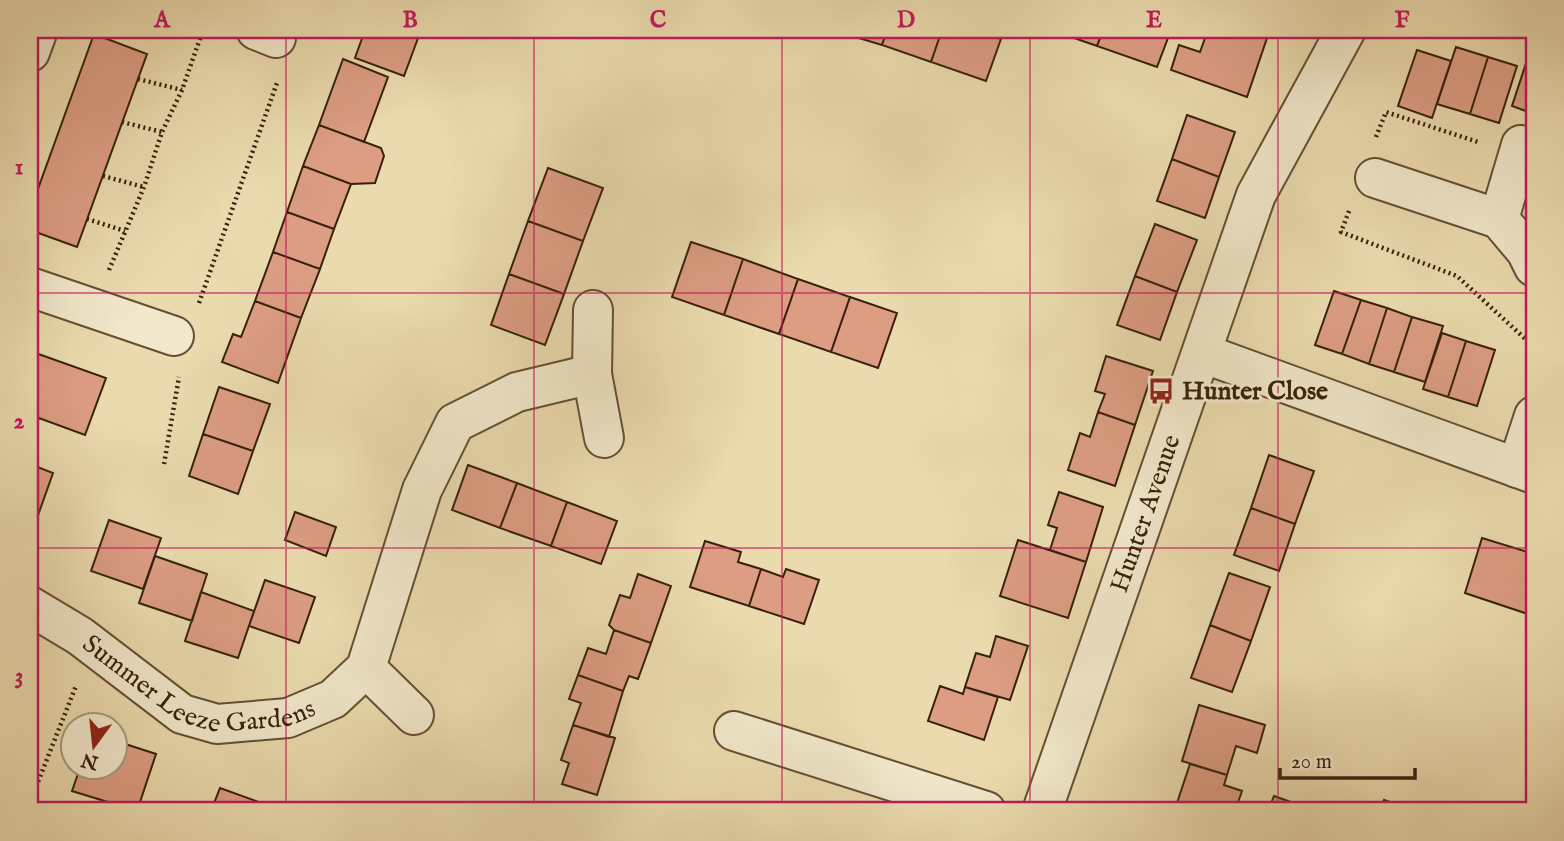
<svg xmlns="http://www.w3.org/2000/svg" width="1564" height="841" viewBox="0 0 1564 841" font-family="'IM FELL English',serif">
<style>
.building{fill:#dc9d82;stroke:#37210c;stroke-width:2}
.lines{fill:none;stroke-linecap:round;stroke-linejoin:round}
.minor-casing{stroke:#644f34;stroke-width:42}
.path{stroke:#37210c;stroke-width:4.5;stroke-dasharray:2 3.5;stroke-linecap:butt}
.minor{stroke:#f1e7ca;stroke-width:38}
.grid{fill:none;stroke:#c2185b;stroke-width:2;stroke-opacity:0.55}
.labels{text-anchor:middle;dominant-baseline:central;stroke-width:6;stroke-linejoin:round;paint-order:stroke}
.poi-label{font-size:26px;font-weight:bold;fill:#37210c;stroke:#f1e7ca;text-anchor:start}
.street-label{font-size:26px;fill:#37210c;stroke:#f1e7ca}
.neatline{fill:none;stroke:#c2185b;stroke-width:2.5}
.grid-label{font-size:23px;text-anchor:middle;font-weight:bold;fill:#c2185b}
</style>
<rect width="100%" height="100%" fill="#eadaad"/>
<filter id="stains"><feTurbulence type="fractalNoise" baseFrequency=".00286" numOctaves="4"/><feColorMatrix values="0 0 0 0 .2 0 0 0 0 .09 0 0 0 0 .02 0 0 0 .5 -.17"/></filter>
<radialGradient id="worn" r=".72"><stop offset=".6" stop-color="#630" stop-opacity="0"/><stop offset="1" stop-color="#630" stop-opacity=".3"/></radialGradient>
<!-- building -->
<path class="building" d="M365,30H421L404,76L355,58Z
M832,30H887L882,45Z
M887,30H942L931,62L882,45Z
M942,30H972L1001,39L986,81L931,62Z
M1051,30H1103L1097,46Z
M1103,30H1171L1157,67L1097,46Z
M1208,30H1244L1267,38L1247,97L1171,70L1179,45L1200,52Z
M94,34L147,54L77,247L30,230V211Z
M1456,47L1488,57L1470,114L1437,104Z
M1417,50L1451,61L1432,118L1398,106Z
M1530,51L1534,52V114L1512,106Z
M1488,57L1517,66L1499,123L1470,114Z
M343,59L388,77L364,142L319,125Z
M1187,115L1235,132L1219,177L1172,159Z
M319,125L381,148L384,156L375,183L351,184L303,166Z
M1172,159L1219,177L1205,218L1157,201Z
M303,166L351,184L334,229L287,212Z
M548,168L603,188L583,241L528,221Z
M287,212L334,229L320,269L273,252Z
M528,221L583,241L564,294L509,274Z
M1155,224L1197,240L1177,292L1135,276Z
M691,242L743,259L724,315L672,297Z
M273,252L320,269L301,318L255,301Z
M743,259L798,279L779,334L724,315Z
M509,274L564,294L545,345L491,325Z
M1135,276L1177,292L1160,340L1117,325Z
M798,279L850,297L831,352L779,334Z
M1334,291L1361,300L1342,354L1315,345Z
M850,297L897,313L878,368L831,352Z
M1361,300L1387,308L1369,364L1342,354Z
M255,301L301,318L278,383L222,362L233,334L241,337Z
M1387,308L1412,317L1394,372L1369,364Z
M1412,317L1443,326L1425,382L1394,372Z
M1442,333L1466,341L1448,397L1423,389Z
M1466,341L1495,350L1477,406L1448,397Z
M30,351L106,378L85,435L39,418L30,443Z
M1106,356L1153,371L1135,425L1098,412L1105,394L1095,391Z
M219,387L270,404L253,451L203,434Z
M1098,412L1135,425L1115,486L1068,470L1080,433L1090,437Z
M203,434L253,451L238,494L189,476Z
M1269,455L1314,471L1295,524L1251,508Z
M30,464L53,473L36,521L30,518Z
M468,465L517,483L500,528L452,510Z
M517,483L567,502L551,546L500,528Z
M1059,492L1103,507L1086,562L1050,550L1057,528L1048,525Z
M567,502L617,521L601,564L551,546Z
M1251,508L1295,524L1279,571L1234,555Z
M295,512L336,527L326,556L285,540Z
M109,520L161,538L143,589L91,571Z
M1482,538L1534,554V616L1465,593Z
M1018,540L1086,562L1068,618L1000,596Z
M705,541L741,552L738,562L761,569L749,606L690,587Z
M155,556L207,574L192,621L139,603Z
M761,569L783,577L786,569L819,580L804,624L749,606Z
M1229,573L1270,587L1251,641L1210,625Z
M638,574L671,586L651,643L614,630L609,625L620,595L630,598Z
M265,580L315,597L299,643L249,626Z
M201,592L254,611L238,658L185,641Z
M1210,625L1251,641L1232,692L1191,678Z
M614,630L651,643L638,679L629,676L623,691L578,675L588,648L606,654Z
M996,636L1028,646L1010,700L965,687L976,653L990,657Z
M578,675L623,691L609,737L573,725L581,703L569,699Z
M940,686L963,694L965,687L998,697L984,740L928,721Z
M1199,705L1265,725L1257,753L1236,746L1227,775L1182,761Z
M573,725L615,738L597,795L562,784L569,763L561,760Z
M116,741L156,754L137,811L72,791L80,768H116Z
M1190,764L1227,775L1224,785L1242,791L1235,811H1190L1176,806Z
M220,788L270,806L268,811H211Z
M1274,796L1316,811H1268Z
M1384,800L1417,811H1380Z
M270,806L286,811H268Z"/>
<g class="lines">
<!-- minor casing -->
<g class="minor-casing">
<g id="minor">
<path d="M256,30L276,38"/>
<path d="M30,52L38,30"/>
<path d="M1375,178L1499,219L1526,251L1534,267"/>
<path d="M1499,219L1521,145"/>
<path d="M30,287L174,336"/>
<path d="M593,310L592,374L604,438"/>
<path d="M1202,353L1534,474"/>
<path d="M1517,468L1534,416"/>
<path id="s1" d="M30,606L80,636L182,714L217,724L288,718L333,699L366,668L422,490L455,423L517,392L592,374"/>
<path d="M366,668L414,715"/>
<path d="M734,731L986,811"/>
<path id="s2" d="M1042,811L1256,195L1346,30"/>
</g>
</g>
<!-- path -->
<path class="path" d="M138,79L182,90
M122,122L162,132
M1376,137L1386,112L1478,142
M103,176L144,187
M1349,211L1341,232L1457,276L1534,347
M87,219L125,231
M109,270L144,187L162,132L182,90L203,30
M199,303L278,80
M164,464L179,377
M30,802L76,686"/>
<!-- minor -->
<use href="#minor" class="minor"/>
</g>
<!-- grid -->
<path class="grid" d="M286,30V811M534,30V811M782,30V811M1030,30V811M1278,30V811M30,293H1534M30,548H1534"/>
<!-- icons -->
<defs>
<g id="bus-bare" transform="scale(2.1)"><path d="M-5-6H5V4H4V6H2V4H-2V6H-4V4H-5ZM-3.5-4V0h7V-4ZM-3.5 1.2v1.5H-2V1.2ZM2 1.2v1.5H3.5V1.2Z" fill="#8f2418" stroke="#f1e7ca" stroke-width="2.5" paint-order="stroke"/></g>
</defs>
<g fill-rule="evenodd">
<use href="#bus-bare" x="1161" y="391"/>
</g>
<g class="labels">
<!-- poi labels -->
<g class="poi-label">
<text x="1182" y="391">Hunter Close</text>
</g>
<!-- street labels -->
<g class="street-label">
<text stroke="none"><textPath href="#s2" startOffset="315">Hunter Avenue</textPath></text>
<text stroke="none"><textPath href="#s1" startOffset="194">Summer Leeze Gardens</textPath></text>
</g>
</g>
<!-- margin -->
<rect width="1564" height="841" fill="none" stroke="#eadaad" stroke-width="77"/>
<!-- north arrow -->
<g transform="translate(94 746) rotate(195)"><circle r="33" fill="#f1e7ca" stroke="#a7987e" stroke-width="2"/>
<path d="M0-5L12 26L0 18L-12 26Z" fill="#8f2418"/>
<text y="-10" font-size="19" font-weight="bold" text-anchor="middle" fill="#37210c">N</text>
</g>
<!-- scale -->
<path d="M1280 768v10h135v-10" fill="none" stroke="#37210c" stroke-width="3.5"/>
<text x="1291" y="768" font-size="21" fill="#37210c" stroke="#f1e7ca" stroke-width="5" paint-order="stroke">20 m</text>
<rect x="38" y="38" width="1488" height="764" class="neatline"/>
<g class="grid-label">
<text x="162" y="27">A</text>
<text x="410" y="27">B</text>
<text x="658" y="27">C</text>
<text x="906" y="27">D</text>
<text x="1154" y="27">E</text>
<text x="1402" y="27">F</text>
<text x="19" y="174">1</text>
<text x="19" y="428">2</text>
<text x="19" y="683">3</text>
</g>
<rect width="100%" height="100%" filter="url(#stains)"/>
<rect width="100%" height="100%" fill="url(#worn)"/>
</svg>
